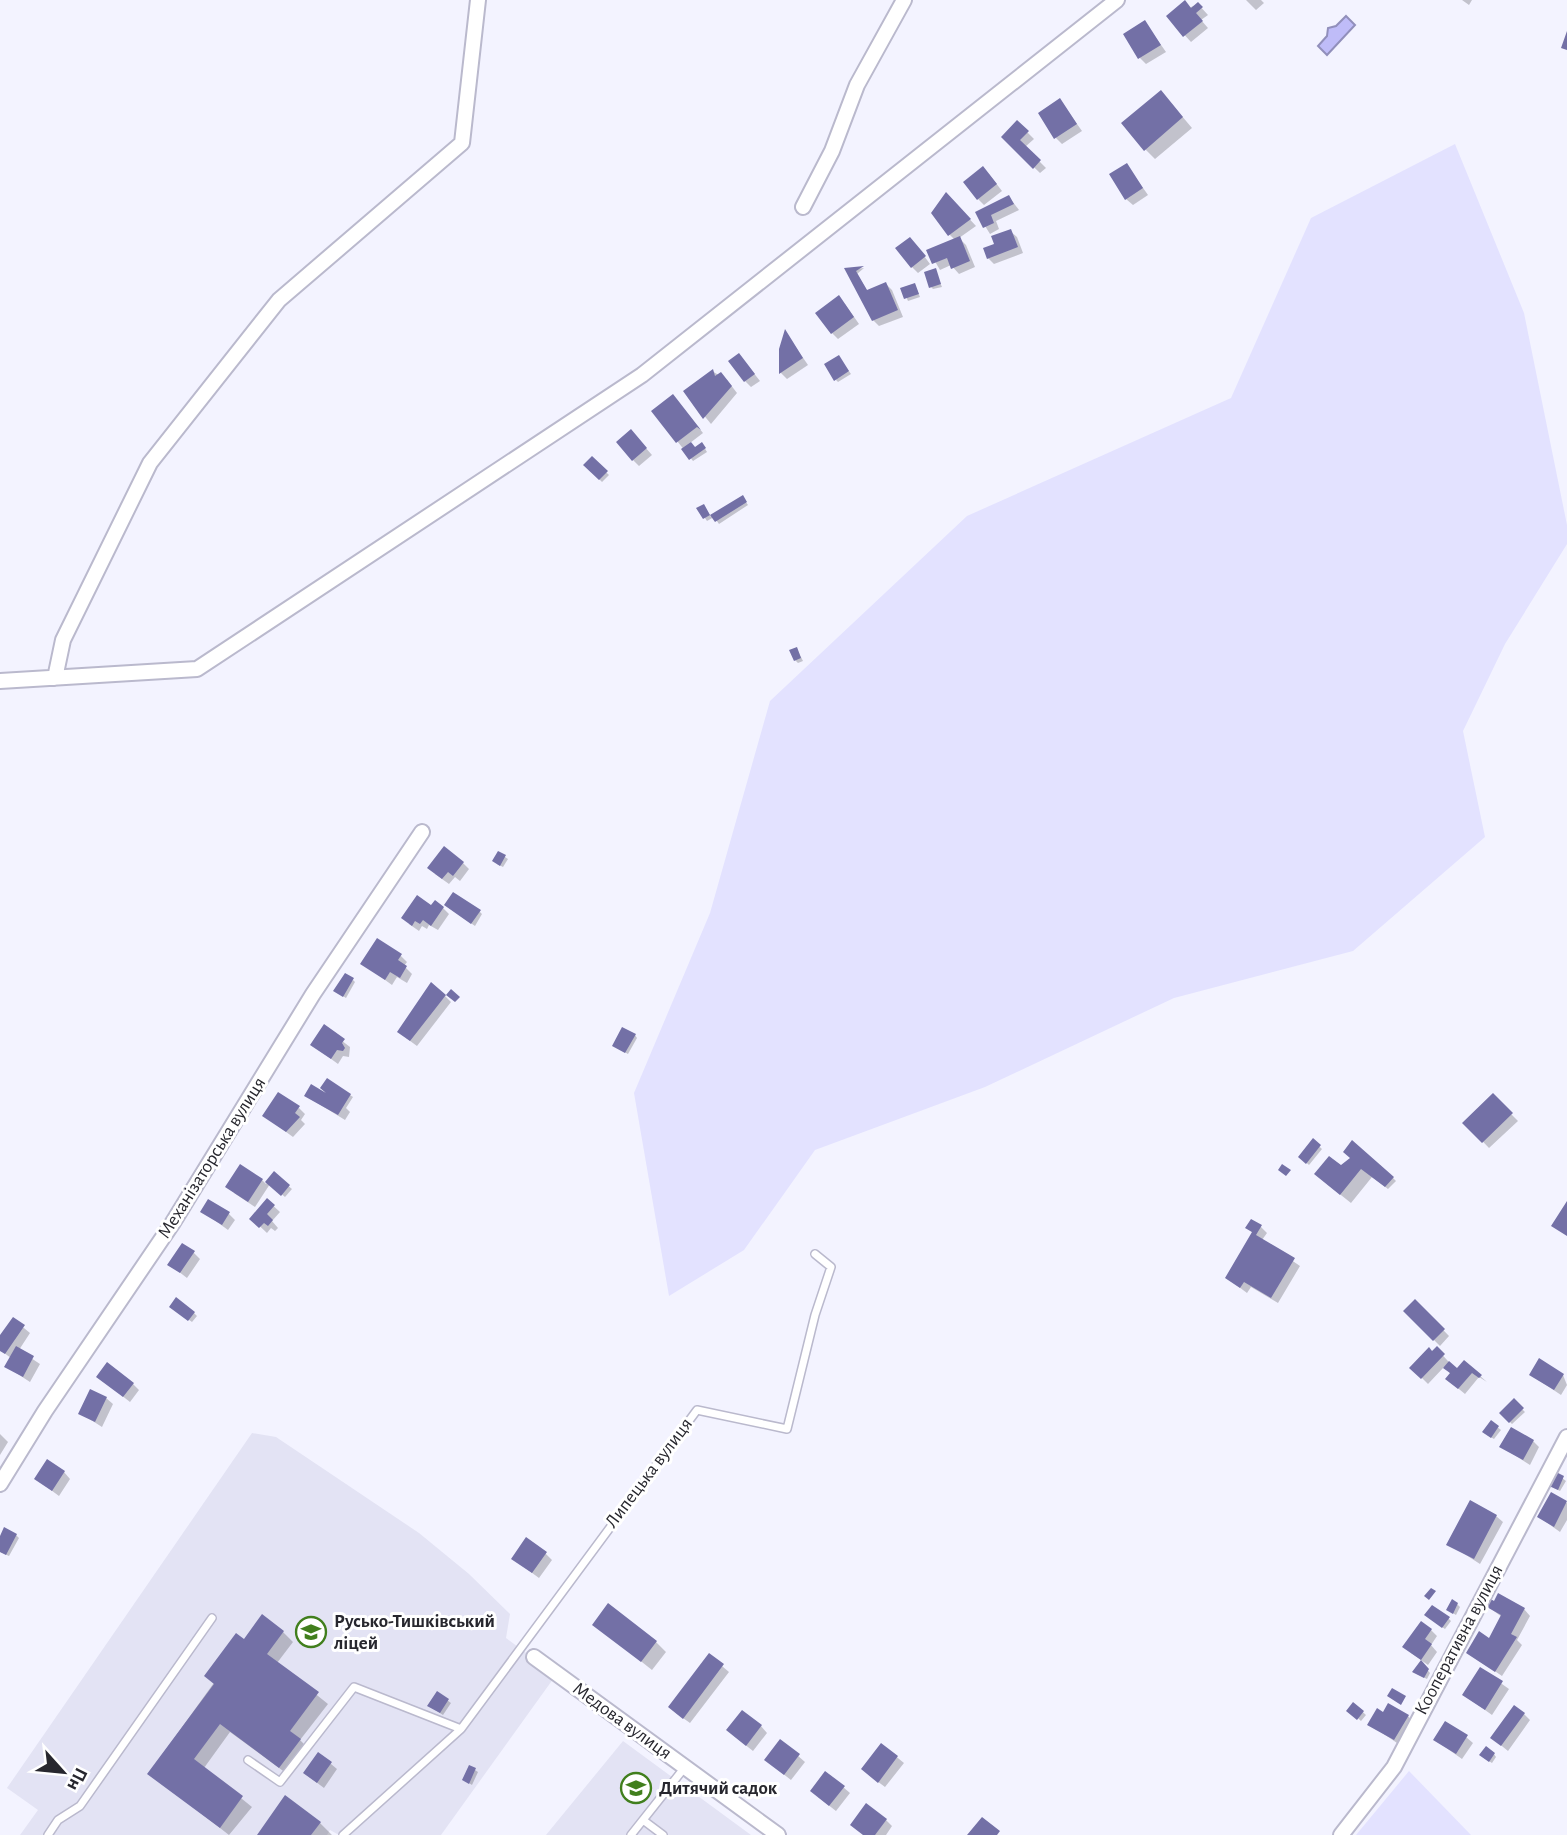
<svg xmlns="http://www.w3.org/2000/svg" width="1567" height="1835" viewBox="0 0 1567 1835" font-family="'Alegreya Sans',sans-serif">
<style>
.built{fill:#e3e3f4}
.green{fill:#e3e2ff}
.water{fill:#bfbcf8;stroke:#918fbb;stroke-width:2}
.shadow{fill:#0003}
.building{fill:#7370a6}
.lines{fill:none;stroke-linecap:round;stroke-linejoin:round}
.service-casing{stroke:#bab9cd;stroke-width:10}
.minor-casing{stroke:#bab9cd;stroke-width:18}
.service{stroke:#fff;stroke-width:7}
.minor{stroke:#fff;stroke-width:14}
.labels{text-anchor:middle;dominant-baseline:central;stroke-width:6;stroke-linejoin:round;paint-order:stroke}
.street-label{font-size:19px;fill:#27272e;stroke:#fff}
.poi-label{font-size:19px;font-weight:bold;fill:#27272e;stroke:#fff;text-anchor:start}
</style>
<rect width="100%" height="100%" fill="#f3f3ff"/>
<!-- built -->
<path class="built" d="M252,1433L276,1437L419,1533L469,1574L510,1614L506,1638L556,1675L441,1835H339L330,1830L327,1835H20L38,1810L7,1788Z
M623,1741L751,1835H546Z"/>
<!-- green -->
<path class="green" d="M1455,144L1524,313L1567,525V544L1505,644L1463,731L1485,837L1353,951L1174,998L985,1087L815,1150L744,1250L669,1296L634,1093L710,913L770,701L967,516L1231,398L1311,218Z
M1409,1771L1471,1835H1356Z"/>
<!-- water -->
<path class="water" d="M1346,16L1355,25L1327,55L1318,46L1327,36L1328,28L1336,26Z"/>
<!-- shadow -->
<path class="shadow" d="M1246,0H1261L1264,3L1256,10Z
M1462,0H1472L1469,5Z
M1198,4L1208,15L1201,20L1208,28L1191,42L1168,17Z
M1145,22L1166,52L1146,64L1140,58Z
M1060,100L1082,131L1062,144L1056,138Z
M1170,102L1192,128L1155,159L1145,149Z
M1017,122L1034,139L1025,147L1046,168L1040,173L1003,137Z
M1127,165L1148,195L1133,205L1126,199Z
M989,174L1002,191L984,205L978,199Z
M947,195L976,226L959,238L966,245L975,267L959,274L951,265L940,270L929,251L955,240L949,234Z
M1009,197L1019,210L996,221L999,229L990,234L977,213Z
M1010,231L1017,237L1023,253L994,264L988,258Z
M916,245L930,264L918,273L912,267Z
M864,268L857,274L868,292L886,284L892,290L903,317L879,326L873,320L847,270Z
M935,270L942,287L933,289L931,287Z
M915,285L920,297L908,301L903,289Z
M845,304L859,324L838,339L832,333Z
M786,333L808,365L787,379L781,373V349Z
M841,360L851,374L838,382L836,380Z
M745,362L760,381L751,387L745,381Z
M712,371L727,380L737,393L711,424L685,392Z
M679,403L703,433L690,443L695,449L704,447L707,452L693,461L654,412Z
M637,438L652,455L639,466L633,460Z
M592,459L609,475L602,482L585,465Z
M743,498L748,505L719,524L714,517L707,521L699,509H706L711,517Z
M797,649L803,661L798,663L795,660Z
M499,853L508,859L503,867L497,864Z
M463,863L469,869L460,881L455,877L449,884L435,874Z
M432,907L443,908L449,914L438,930L429,925L427,929L422,926L419,931L409,924Z
M449,908L479,911L482,914L475,926Z
M400,955L407,962L404,966L412,974L407,983L397,977L392,985L363,964Z
M353,980L355,982L346,998L338,993Z
M445,996L451,1002L417,1046L406,1038Z
M324,1027L350,1047L349,1057L343,1056L338,1064L312,1045Z
M635,1035L637,1038L628,1054L617,1048Z
M350,1095L353,1097L346,1108L350,1112L345,1120L306,1096Z
M1493,1096L1518,1121L1489,1148L1465,1123Z
M299,1108L305,1114L301,1120L305,1124L293,1137L264,1116Z
M1313,1141L1322,1149L1309,1165L1300,1157Z
M1380,1165L1396,1181L1388,1189L1372,1177L1351,1203L1327,1184L1341,1167Z
M274,1174L292,1189L285,1197L270,1184L255,1207L234,1193L262,1180L266,1184Z
M267,1200L280,1212L272,1221L278,1228L275,1231L271,1228L267,1233L252,1219Z
M202,1211L228,1213L235,1220L228,1230Z
M1261,1227L1267,1233L1262,1240L1300,1266L1278,1303L1251,1287L1247,1293L1227,1278L1254,1234L1247,1228Z
M193,1252L200,1259L187,1278L170,1265Z
M1415,1301L1449,1336L1440,1346L1405,1311Z
M174,1309L194,1313L197,1316L192,1322Z
M13,1319L30,1333L19,1350L40,1364L30,1382L7,1367L11,1358L0,1350V1338Z
M1437,1349L1457,1371L1464,1362L1487,1382L1479,1377L1465,1394L1454,1385L1451,1374L1444,1367L1428,1384L1412,1368Z
M1531,1375H1563L1567,1385L1561,1395Z
M98,1377L133,1384L139,1390L130,1402Z
M106,1398L113,1404L102,1427L80,1413Z
M1514,1401L1525,1412L1512,1424L1501,1413Z
M1491,1422L1501,1430L1494,1439L1487,1435Z
M0,1434L8,1442L0,1455Z
M1533,1441L1539,1447L1530,1465L1502,1447Z
M64,1472L70,1479L59,1496L36,1479Z
M1557,1474L1566,1481L1560,1491L1554,1488Z
M1552,1494L1567,1503V1520L1560,1532L1539,1517Z
M1496,1516L1503,1522L1480,1564L1449,1544Z
M16,1535L19,1538L9,1556L0,1552V1539Z
M545,1553L552,1560L539,1578L513,1559Z
M1457,1604L1460,1607L1456,1615L1451,1612Z
M1487,1606L1524,1609L1530,1616L1517,1640L1522,1645L1502,1676L1468,1653L1490,1640L1502,1617Z
M1429,1618H1448L1451,1621L1445,1629Z
M594,1624L656,1642L666,1652L652,1670Z
M1431,1630L1437,1636L1431,1645L1437,1652L1428,1665L1411,1653Z
M283,1632L293,1642L277,1663L328,1704L300,1740L310,1750L290,1776L230,1732L204,1768L252,1807L229,1835L149,1773L244,1641Z
M709,1655L729,1672L690,1723L676,1713Z
M1421,1663L1430,1673L1427,1679L1417,1674Z
M1481,1669L1509,1689L1492,1715L1464,1695Z
M437,1693L451,1703L443,1715L432,1708Z
M1354,1704L1366,1715L1361,1721L1349,1710Z
M1384,1714L1408,1716L1414,1723L1400,1745L1369,1724Z
M1524,1714L1530,1720L1508,1751L1492,1738Z
M761,1726L767,1733L753,1751L734,1736Z
M1466,1737L1473,1743L1462,1759L1435,1740Z
M781,1741L805,1762L791,1780L773,1766Z
M882,1745L904,1763L885,1787L869,1775Z
M319,1754L337,1769L324,1788L312,1779Z
M1494,1754L1496,1757L1492,1763L1484,1758Z
M475,1770L478,1772L472,1785L464,1780Z
M843,1787L850,1793L836,1811L818,1797Z
M886,1820L892,1826L886,1835H864Z
M320,1823L332,1835H259Z"/>
<!-- building -->
<path class="building" d="M1185,0L1191,8L1198,2L1203,7L1196,13L1203,21L1183,37L1166,16Z
M1145,20L1161,45L1138,59L1123,34Z
M1567,31V50L1561,48Z
M1161,90L1183,117L1144,151L1121,123Z
M1060,98L1077,124L1054,139L1038,113Z
M1017,120L1029,131L1020,140L1041,160L1033,169L1001,137Z
M1127,163L1143,188L1125,200L1109,174Z
M983,166L997,184L977,200L963,182Z
M946,192L971,219L948,236L931,213Z
M1009,195L1014,204L991,215L994,223L983,228L975,212Z
M1011,229L1018,247L987,259L983,248L994,244L991,236Z
M960,236L970,261L951,269L947,258L932,264L926,250Z
M910,237L926,256L911,268L895,248Z
M864,266L856,271L867,290L886,282L898,310L872,321L844,268Z
M936,268L941,284L929,288L924,272Z
M915,283L919,294L904,299L900,288Z
M839,295L854,317L831,334L815,313Z
M785,329L803,358L779,374V349Z
M739,353L755,374L744,382L728,361Z
M839,355L849,371L834,381L824,364Z
M713,369L715,376L721,372L732,386L703,419L683,391Z
M673,394L701,430L697,427L676,443L651,411Z
M631,429L647,448L632,461L616,442Z
M691,442L695,447L702,442L706,448L689,460L681,449Z
M592,456L608,471L599,480L583,465Z
M743,495L747,502L715,522L710,515Z
M704,504L710,515L703,519L696,508Z
M797,647L801,658L794,661L789,650Z
M444,846L464,862L453,876L448,872L442,879L427,868Z
M498,851L506,855L500,866L492,861Z
M453,892L481,910L471,924L444,905Z
M417,895L431,905L435,900L444,907L431,926L423,920L420,924L415,921L412,926L401,918Z
M377,938L402,954L398,960L407,966L400,978L390,972L385,980L360,964Z
M345,973L354,978L343,997L333,991Z
M431,982L446,995L410,1041L397,1032Z
M451,989L460,997L455,1002L446,995Z
M324,1024L345,1039L342,1043L345,1048L343,1051L337,1050L331,1059L310,1045Z
M622,1027L636,1034L625,1053L612,1046Z
M327,1078L351,1094L338,1115L304,1096L311,1084L326,1093L320,1088Z
M278,1092L300,1106L295,1113L300,1117L286,1132L262,1116Z
M1493,1093L1513,1113L1482,1143L1462,1123Z
M1313,1138L1321,1145L1306,1164L1298,1157Z
M1352,1140L1394,1177L1385,1187L1361,1169L1340,1195L1314,1174L1329,1156L1341,1165L1350,1158L1343,1152Z
M240,1164L263,1179L248,1202L225,1187Z
M1282,1164L1291,1170L1286,1176L1278,1170Z
M274,1171L290,1185L281,1196L265,1182Z
M267,1198L275,1205L267,1214L273,1220L268,1226L264,1223L259,1228L249,1219Z
M208,1199L230,1212L222,1225L200,1212Z
M1567,1201V1236L1551,1226Z
M1251,1219L1262,1225L1256,1235L1295,1258L1271,1298L1244,1282L1240,1288L1225,1278L1252,1232L1245,1228Z
M182,1243L195,1251L180,1273L167,1265Z
M176,1297L195,1312L188,1321L169,1307Z
M1415,1299L1445,1329L1433,1341L1403,1311Z
M13,1317L25,1325L5,1354L0,1351V1335Z
M16,1346L34,1356L23,1377L4,1367Z
M1437,1346L1445,1354L1421,1379L1409,1368L1429,1347L1432,1351Z
M1539,1358L1564,1374L1554,1390L1529,1375Z
M1464,1360L1482,1375L1479,1378L1472,1373L1458,1389L1445,1379L1450,1373L1443,1368L1449,1361L1457,1368Z
M107,1362L134,1383L123,1397L96,1377Z
M90,1389L107,1397L95,1422L78,1414Z
M1514,1398L1524,1408L1509,1423L1499,1413Z
M1491,1420L1499,1426L1491,1438L1482,1432Z
M1511,1427L1534,1440L1523,1460L1499,1447Z
M47,1459L65,1471L52,1491L34,1479Z
M1556,1472L1564,1476L1558,1490L1549,1486Z
M1551,1492L1567,1501L1554,1527L1537,1517Z
M1470,1500L1497,1515L1474,1559L1446,1545Z
M4,1527L17,1534L6,1555L0,1552V1536Z
M526,1537L547,1552L532,1573L511,1559Z
M1431,1588L1436,1591L1429,1600L1424,1596Z
M1498,1593L1525,1608L1511,1634L1517,1637L1495,1672L1466,1653L1479,1631L1489,1638L1501,1615L1485,1606L1489,1598L1494,1601Z
M1452,1599L1458,1603L1453,1614L1446,1610Z
M608,1603L657,1641L641,1662L592,1625Z
M1432,1605L1450,1617L1442,1628L1424,1615Z
M262,1614L284,1631L267,1654L319,1692L290,1731L301,1739L279,1768L220,1724L194,1759L243,1796L220,1828L147,1774L214,1684L204,1676L236,1633L244,1639Z
M1421,1621L1432,1629L1425,1639L1432,1644L1421,1660L1402,1647Z
M709,1653L724,1664L683,1719L668,1707Z
M1421,1660L1429,1669L1424,1678L1412,1672Z
M1480,1667L1503,1681L1485,1710L1462,1695Z
M1392,1688L1406,1696L1401,1705L1387,1696Z
M437,1691L449,1699L440,1713L427,1706Z
M1353,1702L1364,1711L1357,1720L1346,1711Z
M1388,1703L1409,1715L1394,1740L1367,1725L1377,1708L1383,1712Z
M1514,1705L1525,1713L1501,1746L1490,1738Z
M742,1710L762,1725L746,1746L726,1730Z
M1445,1721L1468,1735L1456,1754L1433,1740Z
M780,1739L800,1754L784,1775L764,1760Z
M881,1743L898,1756L878,1783L861,1769Z
M1486,1746L1495,1753L1489,1762L1479,1755Z
M318,1752L332,1762L317,1783L303,1773Z
M469,1765L476,1768L469,1784L462,1780Z
M825,1771L845,1786L829,1806L810,1791Z
M285,1795L321,1822L311,1835H257Z
M866,1803L887,1819L875,1835H863L850,1825Z
M982,1817L1000,1831L997,1835H967Z"/>
<g class="lines">
<!-- service casing -->
<g class="service-casing">
<path id="service" d="M248,1760L280,1782L354,1687L461,1729L697,1410L787,1429L815,1315L831,1267L815,1254
M643,1820L663,1835
M48,1835L58,1820L80,1806L212,1618
M343,1835L461,1729
M631,1835L685,1767"/>
</g>
<!-- minor casing -->
<g class="minor-casing">
<path id="minor" d="M803,207L832,151L857,85L904,0
M55,678L63,640L150,463L279,300L462,143L478,0
M0,681L197,669L642,375L1117,0
M0,1484L45,1411L172,1224L313,994L422,832
M534,1657L778,1835
M1341,1835L1394,1767L1567,1437"/>
</g>
<!-- service -->
<use href="#service" class="service"/>
<!-- minor -->
<use href="#minor" class="minor"/>
</g>
<!-- icons -->
<defs>
<g id="school-ring" transform="scale(1.575)"><circle r="9.5" fill="#fff" stroke="#417f1d" stroke-width="1.5"/><path d="M0-5L7-2L0 1L-7-2ZM-4 1L0 2.5L4 1V4Q0 6-4 4Z" fill="#417f1d"/></g>
</defs>
<g fill-rule="evenodd">
<use href="#school-ring" x="311" y="1632"/>
<use href="#school-ring" x="636" y="1788"/>
</g>
<g class="labels">
<!-- street labels -->
<g class="street-label">
<text transform="translate(212 1158) rotate(-58)">Механізаторська вулиця</text>
<text transform="translate(649 1473) rotate(-53)">Липецька вулиця</text>
<text transform="translate(1459 1640) rotate(-62)">Кооперативна вулиця</text>
<text transform="translate(622 1721) rotate(36)">Медова вулиця</text>
</g>
<!-- poi labels -->
<g class="poi-label">
<text x="334" y="1621">Русько-Тишківський<tspan x="334" dy="22">ліцей</tspan></text>
<text x="659" y="1788">Дитячий садок</text>
</g>
</g>
<!-- north arrow -->
<g transform="translate(63 1772) rotate(117)" stroke="#ffffff" stroke-width="5" paint-order="stroke">
<path d="M0-5L12 26L0 18L-12 26Z" fill="#27272e"/>
<text y="-10" font-size="19" font-weight="bold" text-anchor="middle" fill="#27272e">Пн</text>
</g>
</svg>
